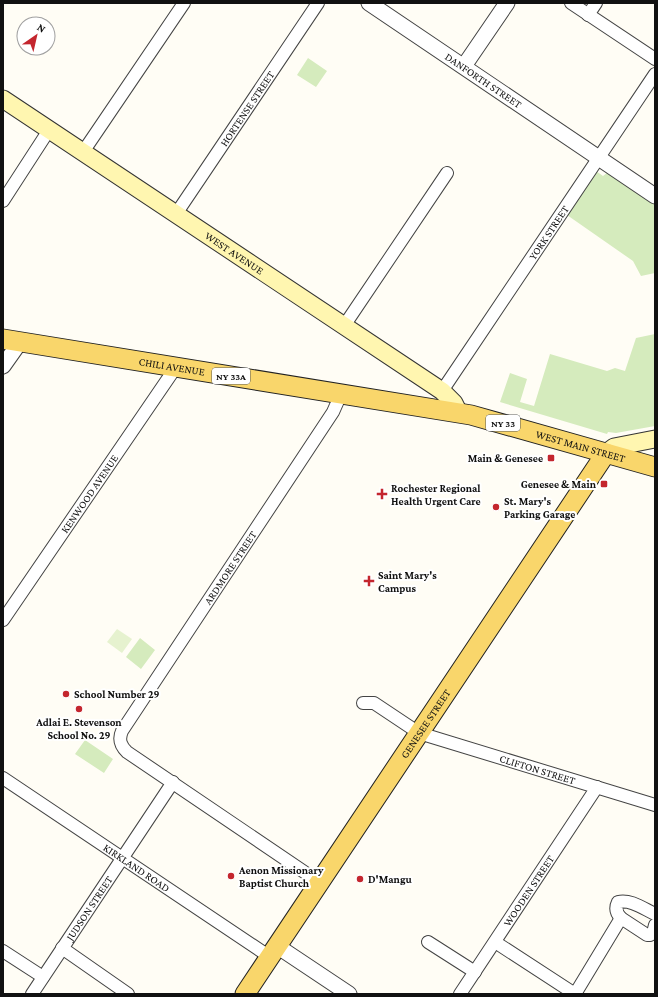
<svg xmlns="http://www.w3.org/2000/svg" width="658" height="997" viewBox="0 0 658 997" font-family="'Crimson Pro',serif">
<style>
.green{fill:#d5ebbd}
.pitch{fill:#e6f2cf}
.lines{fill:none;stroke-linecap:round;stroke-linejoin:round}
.minor-casing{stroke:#444;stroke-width:14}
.tertiary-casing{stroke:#444;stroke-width:17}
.secondary-casing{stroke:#333;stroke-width:19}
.primary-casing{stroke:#222;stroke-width:21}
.minor{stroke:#fff;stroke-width:12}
.tertiary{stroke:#fff;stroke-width:15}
.secondary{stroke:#fff6b0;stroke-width:17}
.primary{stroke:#f9d66b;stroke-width:19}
.poi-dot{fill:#c4262e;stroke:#fff;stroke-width:1.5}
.labels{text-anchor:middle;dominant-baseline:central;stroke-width:4;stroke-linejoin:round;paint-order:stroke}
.shield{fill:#fff;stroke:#585858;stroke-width:1}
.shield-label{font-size:10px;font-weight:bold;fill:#111}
.street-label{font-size:11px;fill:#111;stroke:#fff}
.poi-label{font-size:11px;font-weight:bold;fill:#111;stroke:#fff;text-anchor:start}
</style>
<rect width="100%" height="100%" fill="#fffdf5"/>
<!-- green -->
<path class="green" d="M308,58L327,71L316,87L297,75Z
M596,171L603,176L608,172L655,204V273L641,276L633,261L567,215Z
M655,334V426L616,433L608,432L607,434L500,402L510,373L527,379L520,402L534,406L550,354L607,371L615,368L625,371L636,338Z
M140,638L155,650L141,669L126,657Z
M85,740L113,759L104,773L75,754Z"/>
<!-- pitch -->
<path class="pitch" d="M117,629L132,639L122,653L107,642Z"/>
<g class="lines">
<!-- minor casing -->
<g class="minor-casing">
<g id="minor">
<path d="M571,3L655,59"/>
<path d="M588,15L596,3"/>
<path d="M83,152L184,3"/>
<path d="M3,201L49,130"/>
<path id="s1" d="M176,214L318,3"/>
<path d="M344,326L447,173"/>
<path id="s2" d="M442,391L655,74"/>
<path id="s3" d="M3,620L176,367"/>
<path id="s4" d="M363,703H374L419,733L655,805"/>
<path id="s5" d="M3,778L270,957"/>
<path id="s6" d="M319,882L127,752C121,746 118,740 122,731L333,412L341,394"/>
<path d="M621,918C616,913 615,908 618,902C631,899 644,909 655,914"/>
<path d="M428,942L475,972"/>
<path d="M495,942L575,994"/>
<path d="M62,948L128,994"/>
<path d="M3,951L43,977"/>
<path id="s7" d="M32,994L173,782"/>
<path id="s8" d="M460,994L597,787"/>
<path d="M575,994L621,918L647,935H650L653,933L655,925"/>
</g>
</g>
<!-- tertiary casing -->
<g class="tertiary-casing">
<g id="tertiary">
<path id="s9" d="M369,3L655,196"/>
<path d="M464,66L507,3"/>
<path d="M3,366L20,342"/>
<path d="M277,946L349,994"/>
</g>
</g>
<!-- secondary casing -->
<g class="secondary-casing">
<g id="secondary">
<path id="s10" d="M3,99L442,391L454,403L459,413"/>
<path d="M606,453L614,447L655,439"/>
</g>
</g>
<!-- primary casing -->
<g class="primary-casing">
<g id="primary">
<path id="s11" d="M3,339L471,415L655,467"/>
<path id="s12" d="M245,994L606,453"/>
</g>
</g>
<!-- minor -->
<use href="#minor" class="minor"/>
<!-- tertiary -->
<use href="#tertiary" class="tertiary"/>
<!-- secondary -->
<use href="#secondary" class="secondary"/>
<!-- primary -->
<use href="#primary" class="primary"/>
</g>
<!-- markers -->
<g class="poi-dot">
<rect x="547" y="454" width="8" height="8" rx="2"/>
<rect x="600" y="480" width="8" height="8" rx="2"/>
<path d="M380 488h4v4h4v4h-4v4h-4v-4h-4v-4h4z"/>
<circle cx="496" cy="507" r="4"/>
<path d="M367 575h4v4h4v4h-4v4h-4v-4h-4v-4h4z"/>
<circle cx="66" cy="694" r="4"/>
<circle cx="79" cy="709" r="4"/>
<circle cx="231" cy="876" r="4"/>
<circle cx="360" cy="879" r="4"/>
</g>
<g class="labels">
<!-- shield labels -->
<g class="shield">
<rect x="212" y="368" width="38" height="16" rx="3"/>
<rect x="486" y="415" width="34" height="16" rx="3"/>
</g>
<g class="shield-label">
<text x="231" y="376">NY 33A</text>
<text x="503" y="423">NY 33</text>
</g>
<!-- street labels -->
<g class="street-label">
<text stroke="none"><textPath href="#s9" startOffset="138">DANFORTH STREET</textPath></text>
<text stroke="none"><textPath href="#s1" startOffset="127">HORTENSE STREET</textPath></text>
<text stroke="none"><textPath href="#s2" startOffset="191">YORK STREET</textPath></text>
<text stroke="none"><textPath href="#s10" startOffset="278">WEST AVENUE</textPath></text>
<text stroke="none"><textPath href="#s11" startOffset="171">CHILI AVENUE</textPath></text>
<text stroke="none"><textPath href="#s11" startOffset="588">WEST MAIN STREET</textPath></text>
<text stroke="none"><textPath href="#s3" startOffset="153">KENWOOD AVENUE</textPath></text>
<text stroke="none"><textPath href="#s6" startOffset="451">ARDMORE STREET</textPath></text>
<text stroke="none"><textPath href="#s12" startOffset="325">GENESEE STREET</textPath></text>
<text stroke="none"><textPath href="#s4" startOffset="189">CLIFTON STREET</textPath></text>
<text stroke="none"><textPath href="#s5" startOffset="161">KIRKLAND ROAD</textPath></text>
<text stroke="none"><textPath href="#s8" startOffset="124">WOODEN STREET</textPath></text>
<text stroke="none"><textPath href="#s7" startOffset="103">JUDSON STREET</textPath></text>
</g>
<!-- poi labels -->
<g class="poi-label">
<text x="543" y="458" text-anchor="end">Main &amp; Genesee</text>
<text x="596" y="484" text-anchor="end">Genesee &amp; Main</text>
<text x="391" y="488">Rochester Regional<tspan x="391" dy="13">Health Urgent Care</tspan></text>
<text x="504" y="501">St. Mary's<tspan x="504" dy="13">Parking Garage</tspan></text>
<text x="378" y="575">Saint Mary's<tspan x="378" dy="13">Campus</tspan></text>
<text x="74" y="694">School Number 29</text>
<text x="79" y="722" text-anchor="middle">Adlai E. Stevenson<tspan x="79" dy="13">School No. 29</tspan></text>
<text x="239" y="870">Aenon Missionary<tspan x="239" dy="13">Baptist Church</tspan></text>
<text x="368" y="879">D'Mangu</text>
</g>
</g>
<!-- border -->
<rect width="658" height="997" fill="none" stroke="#111111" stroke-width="8"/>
<!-- north arrow -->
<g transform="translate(36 36) rotate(34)"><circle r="19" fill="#ffffff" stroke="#a0a0a0"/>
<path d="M0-3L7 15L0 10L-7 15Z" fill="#c4262e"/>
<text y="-6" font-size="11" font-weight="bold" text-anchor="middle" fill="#111111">N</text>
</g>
</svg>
